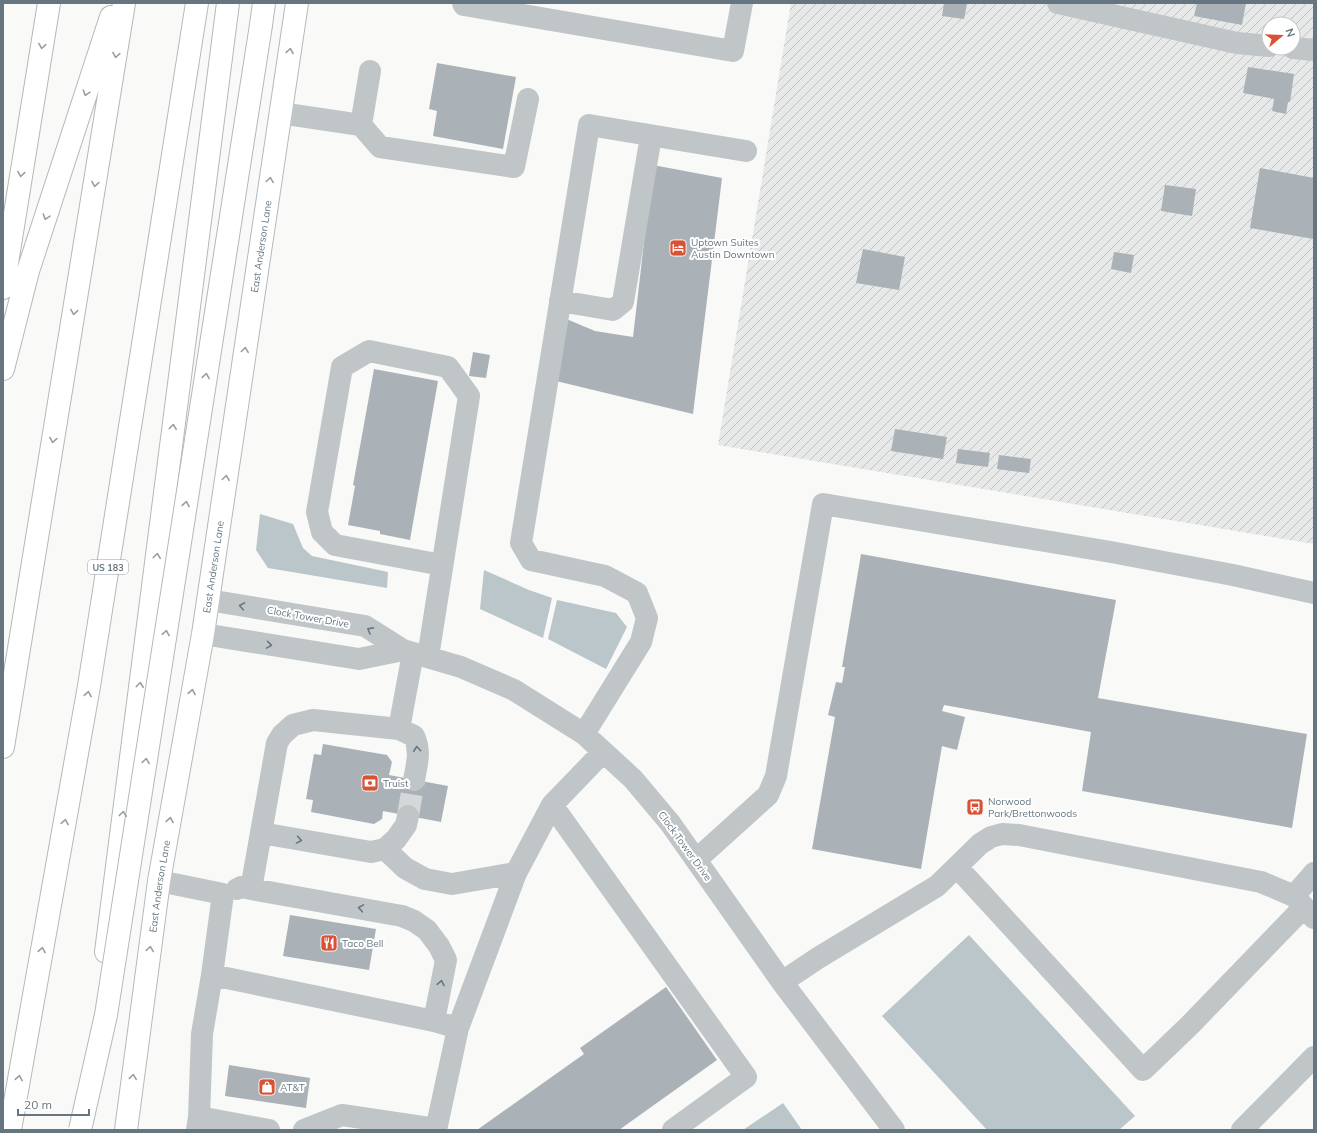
<svg xmlns="http://www.w3.org/2000/svg" width="1317" height="1133" viewBox="0 0 1317 1133" font-family="Mulish,sans-serif">
<style>
.industrial{fill:url(#industrial-furrows);fill-rule:evenodd}
.water{fill:#bac6ca}
.building{fill:#aab2b7}
.lines{fill:none;stroke-linecap:round;stroke-linejoin:round}
.minor-tunnel{stroke:#d4d8d9;stroke-width:22;stroke-dasharray:22 11;stroke-linecap:butt}
.major-casing{stroke:#b4b9bd;stroke-width:24}
.highway-casing{stroke:#b4b8bb;stroke-width:24}
.minor{stroke:#c0c5c8;stroke-width:22}
.major{stroke:#fff;stroke-width:22}
.highway{stroke:#fff;stroke-width:22}
.highway-bridge-casing{stroke:#b4b8bb;stroke-width:24;stroke-linecap:butt}
.highway-bridge{stroke:#fff;stroke-width:22}
.oneway{stroke:#949fa6}
.oneway2{stroke:#667680}
.labels{text-anchor:middle;dominant-baseline:central;stroke-width:4;stroke-linejoin:round;paint-order:stroke}
.shield{fill:#fff;stroke:#949fa6;stroke-width:1}
.shield-label{font-size:9px;font-weight:bold;fill:#667680}
.poi-label{font-size:10px;fill:#667680;stroke:#fff;text-anchor:start}
.street-label{font-size:10px;fill:#667680;stroke:#fff}
</style>
<defs>
<pattern id="industrial-furrows" width="10" height="10" patternUnits="userSpaceOnUse"><rect width="10" height="10" fill="#e7e8e8"/><path d="M-1 1l2-2M0 10L10 0M9 11l2-2" fill="none" stroke="#bfc1c1"/></pattern>
</defs>
<rect width="100%" height="100%" fill="#f9f9f7"/>
<!-- industrial -->
<path class="industrial" d="M791,3H1314V544L718,445ZM1269,24H1293V48H1269Z"/>
<!-- water -->
<path class="water" d="M260,514L293,524L303,548L312,556L388,572L387,588L268,568L256,550Z
M484,570L529,590L552,598L543,638L480,609Z
M557,600L616,613L627,627L606,669L548,639Z
M969,935L1135,1116L1119,1130H987L882,1016Z
M783,1103L802,1130H743Z"/>
<!-- building -->
<path class="building" d="M944,3L967,4L964,19L942,16Z
M1197,3H1246L1242,25L1194,16Z
M437,63L516,77L503,149L433,136L437,111L429,109Z
M1248,67L1294,74L1290,102H1288L1286,114L1272,111L1274,99L1243,93Z
M653,165L722,178L693,414L556,381L564,318L595,331L633,337Z
M1260,168L1314,178V239L1250,228Z
M1165,185L1196,189L1192,216L1161,211Z
M863,249L905,257L899,290L856,283Z
M1114,252L1134,255L1131,273L1111,269Z
M473,352L490,355L486,378L469,376Z
M374,369L438,381L410,540L380,534V531L348,525L355,486L353,485Z
M895,429L947,437L943,459L891,451Z
M958,449L990,453L988,467L956,463Z
M999,455L1031,459L1029,473L997,469Z
M861,554L1116,600L1098,698L1307,734L1292,828L1082,791L1091,732L944,705L942,711L965,717L957,750L942,746L921,869L812,849L835,717L828,715L836,682L842,683L845,667H842Z
M323,744L387,755L392,762L389,775L448,786L441,822L383,811L382,819L374,824L311,812L313,800L306,799L314,754L321,755Z
M290,915L376,929L369,970L283,956Z
M666,987L717,1060L619,1130H477L584,1054L580,1048Z
M229,1065L310,1078L306,1108L225,1096Z"/>
<g class="lines">
<!-- minor-tunnel -->
<path class="minor-tunnel" d="M408,816L414,780"/>
<!-- major casing -->
<g class="major-casing">
<g id="major">
<path id="s1" d="M126,1130L159,881L203,634L297,3"/>
</g>
</g>
<!-- highway casing -->
<g class="highway-casing">
<path id="highway" d="M261,25L264,3
M3,288L49,3
M3,369L28,271L111,17
M3,747L124,3
M106,952L228,3
M10,1130L89,686L197,3"/>
</g>
<!-- minor -->
<path class="minor" d="M463,3L464,5L733,51L742,3
M1058,3L1237,43L1269,46
M1293,48L1314,50
M280,113L361,125L380,147L514,167L528,99
M361,125L370,71
M560,301L613,310L623,302L651,136
M208,600L365,626L403,650L461,667L514,690L584,734L633,779L670,823L782,982L894,1130
M203,634L359,659L403,650
M428,657L469,396L448,367L369,351L342,367L317,512L322,532L335,545L442,565
M399,729L414,736C421,752 417,763 414,780
M584,734L641,642L647,618L637,593L605,576L531,560L521,543L589,125L746,151
M552,805L746,1077L673,1130
M261,833L371,852L385,849L396,839L406,825L408,816
M385,849L405,868L425,879L452,884L516,873
M696,860L768,795L776,776L823,504L1111,552L1233,575L1314,593
M957,867L1143,1070L1190,1025L1304,907
M159,881L223,894L212,975L434,1021L458,1028
M237,889L241,887L251,889L402,916L414,921L427,930L439,946L446,960L434,1021
M251,889L277,743L282,735L293,725L313,720L399,729L413,653
M1294,896L1314,873
M782,982L818,958L937,886L980,844L991,837L1002,834L1019,835L1261,882L1294,896L1314,918
M199,1117L269,1130
M197,1130L199,1117L202,1034L212,975
M304,1130L342,1115L436,1129
M436,1130L458,1028L516,873L552,805L603,752
M1242,1130L1314,1057"/>
<!-- major -->
<use href="#major" class="major"/>
<!-- highway -->
<use href="#highway" class="highway"/>
<!-- highway-bridge casing -->
<g class="highway-bridge-casing">
<path id="highway-bridge" d="M80,1130L106,1015L261,25"/>
</g>
<!-- highway-bridge -->
<use href="#highway-bridge" class="highway-bridge"/>
</g>
<!-- one-way arrows -->
<defs><path id="oneway-chevron" d="M-2-3.5L2.5 0L-2 3.5" fill="none" stroke-width="1.6" stroke-linecap="round" stroke-linejoin="round"/></defs>
<g class="oneway">
<use href="#oneway-chevron" transform="translate(42 46) rotate(99)"/>
<use href="#oneway-chevron" transform="translate(290 51) rotate(-81)"/>
<use href="#oneway-chevron" transform="translate(116 55) rotate(99)"/>
<use href="#oneway-chevron" transform="translate(86 93) rotate(108)"/>
<use href="#oneway-chevron" transform="translate(21 174) rotate(99)"/>
<use href="#oneway-chevron" transform="translate(270 180) rotate(-82)"/>
<use href="#oneway-chevron" transform="translate(95 184) rotate(99)"/>
<use href="#oneway-chevron" transform="translate(46 217) rotate(108)"/>
<use href="#oneway-chevron" transform="translate(74 312) rotate(99)"/>
<use href="#oneway-chevron" transform="translate(245 350) rotate(-82)"/>
<use href="#oneway-chevron" transform="translate(206 376) rotate(-81)"/>
<use href="#oneway-chevron" transform="translate(173 427) rotate(-83)"/>
<use href="#oneway-chevron" transform="translate(53 440) rotate(99)"/>
<use href="#oneway-chevron" transform="translate(226 478) rotate(-82)"/>
<use href="#oneway-chevron" transform="translate(186 504) rotate(-81)"/>
<use href="#oneway-chevron" transform="translate(157 556) rotate(-83)"/>
<use href="#oneway-chevron" transform="translate(166 633) rotate(-81)"/>
<use href="#oneway-chevron" transform="translate(140 685) rotate(-83)"/>
<use href="#oneway-chevron" transform="translate(192 692) rotate(-80)"/>
<use href="#oneway-chevron" transform="translate(88 694) rotate(-80)"/>
<use href="#oneway-chevron" transform="translate(146 761) rotate(-81)"/>
<use href="#oneway-chevron" transform="translate(123 814) rotate(-83)"/>
<use href="#oneway-chevron" transform="translate(170 820) rotate(-80)"/>
<use href="#oneway-chevron" transform="translate(65 822) rotate(-80)"/>
<use href="#oneway-chevron" transform="translate(150 949) rotate(-82)"/>
<use href="#oneway-chevron" transform="translate(42 950) rotate(-80)"/>
<use href="#oneway-chevron" transform="translate(133 1077) rotate(-82)"/>
<use href="#oneway-chevron" transform="translate(19 1078) rotate(-80)"/>
</g>
<g class="oneway2">
<use href="#oneway-chevron" transform="translate(242 606) rotate(-170)"/>
<use href="#oneway-chevron" transform="translate(370 630) rotate(-151)"/>
<use href="#oneway-chevron" transform="translate(269 645) rotate(9)"/>
<use href="#oneway-chevron" transform="translate(417 749) rotate(-95)"/>
<use href="#oneway-chevron" transform="translate(299 840) rotate(10)"/>
<use href="#oneway-chevron" transform="translate(361 908) rotate(-170)"/>
<use href="#oneway-chevron" transform="translate(441 983) rotate(-79)"/>
</g>
<!-- icons -->
<defs>
<g id="hotel-square" transform="scale(0.9)"><rect x="-9" y="-9" width="18" height="18" rx="4" fill="#da5235" stroke="#fff"/><path d="M-6-4.5h1.5V1H6V5H4.5V3h-9V5H-6ZM-4 0a1.8 1.8 0 1 1 3.6 0ZM.5 0V-2.5h3Q6-2.5 6 0Z" fill="#fff"/></g>
<g id="bank-square" transform="scale(0.9)"><rect x="-9" y="-9" width="18" height="18" rx="4" fill="#da5235" stroke="#fff"/><path d="M-6-4H6V4H-6ZM0-2.3a2.3 2.3 0 1 0 0 4.6a2.3 2.3 0 1 0 0-4.6Z" fill="#fff"/></g>
<g id="bus-square" transform="scale(0.9)"><rect x="-9" y="-9" width="18" height="18" rx="4" fill="#da5235" stroke="#fff"/><path d="M-5-6H5V4H4V6H2V4H-2V6H-4V4H-5ZM-3.5-4V0h7V-4ZM-3.5 1.2v1.5H-2V1.2ZM2 1.2v1.5H3.5V1.2Z" fill="#fff"/></g>
<g id="restaurant-square" transform="scale(0.9)"><rect x="-9" y="-9" width="18" height="18" rx="4" fill="#da5235" stroke="#fff"/><path d="M-5-6h1v4h1v-4h1v4h1v-4h1v5L-1.5 .5V6h-2V.5L-5-1ZM5-6V6H3V1.5H1.5Q1.5-4 5-6Z" fill="#fff"/></g>
<g id="shop-square" transform="scale(0.9)"><rect x="-9" y="-9" width="18" height="18" rx="4" fill="#da5235" stroke="#fff"/><path d="M-5-2.5h2.3a2.7 3.5 0 0 1 5.4 0H5L5.5 6h-11ZM-1.5-2.5h3a1.5 2.3 0 0 0-3 0Z" fill="#fff"/></g>
</defs>
<g fill-rule="evenodd">
<use href="#hotel-square" x="678" y="248"/>
<use href="#bank-square" x="370" y="783"/>
<use href="#bus-square" x="975" y="807"/>
<use href="#restaurant-square" x="329" y="943"/>
<use href="#shop-square" x="267" y="1087"/>
</g>
<g class="labels">
<!-- shield labels -->
<rect class="shield" x="88" y="560" width="40" height="14" rx="3"/>
<g class="shield-label">
<text x="108" y="567">US 183</text>
</g>
<!-- poi labels -->
<g class="poi-label">
<text x="691" y="242">Uptown Suites<tspan x="691" dy="12">Austin Downtown</tspan></text>
<text x="383" y="783">Truist</text>
<text x="988" y="801">Norwood<tspan x="988" dy="12">Park/Brettonwoods</tspan></text>
<text x="342" y="943">Taco Bell</text>
<text x="280" y="1087">AT&amp;T</text>
</g>
<!-- street labels -->
<g class="street-label">
<text stroke="none"><textPath href="#s1" startOffset="894">East Anderson Lane</textPath></text>
<text stroke="none"><textPath href="#s1" startOffset="570">East Anderson Lane</textPath></text>
<text transform="translate(308 617) rotate(10)">Clock Tower Drive</text>
<text transform="translate(685 846) rotate(54)">Clock Tower Drive</text>
<text stroke="none"><textPath href="#s1" startOffset="246">East Anderson Lane</textPath></text>
</g>
</g>
<!-- border -->
<rect width="1317" height="1133" fill="none" stroke="#667680" stroke-width="8"/>
<!-- north arrow -->
<g transform="translate(1281 36) rotate(71)"><circle r="19" fill="#ffffff" stroke="#c2c8cc"/>
<path d="M0-3L7 15L0 10L-7 15Z" fill="#da5235"/>
<text y="-6" font-size="11" font-weight="bold" text-anchor="middle" fill="#667680">N</text>
</g>
<!-- scale -->
<path d="M18 1109v6h71v-6" fill="none" stroke="#667680" stroke-width="2"/>
<text x="24" y="1109" font-size="12" fill="#667680" stroke="#ffffff" stroke-width="3" paint-order="stroke">20 m</text>
</svg>
